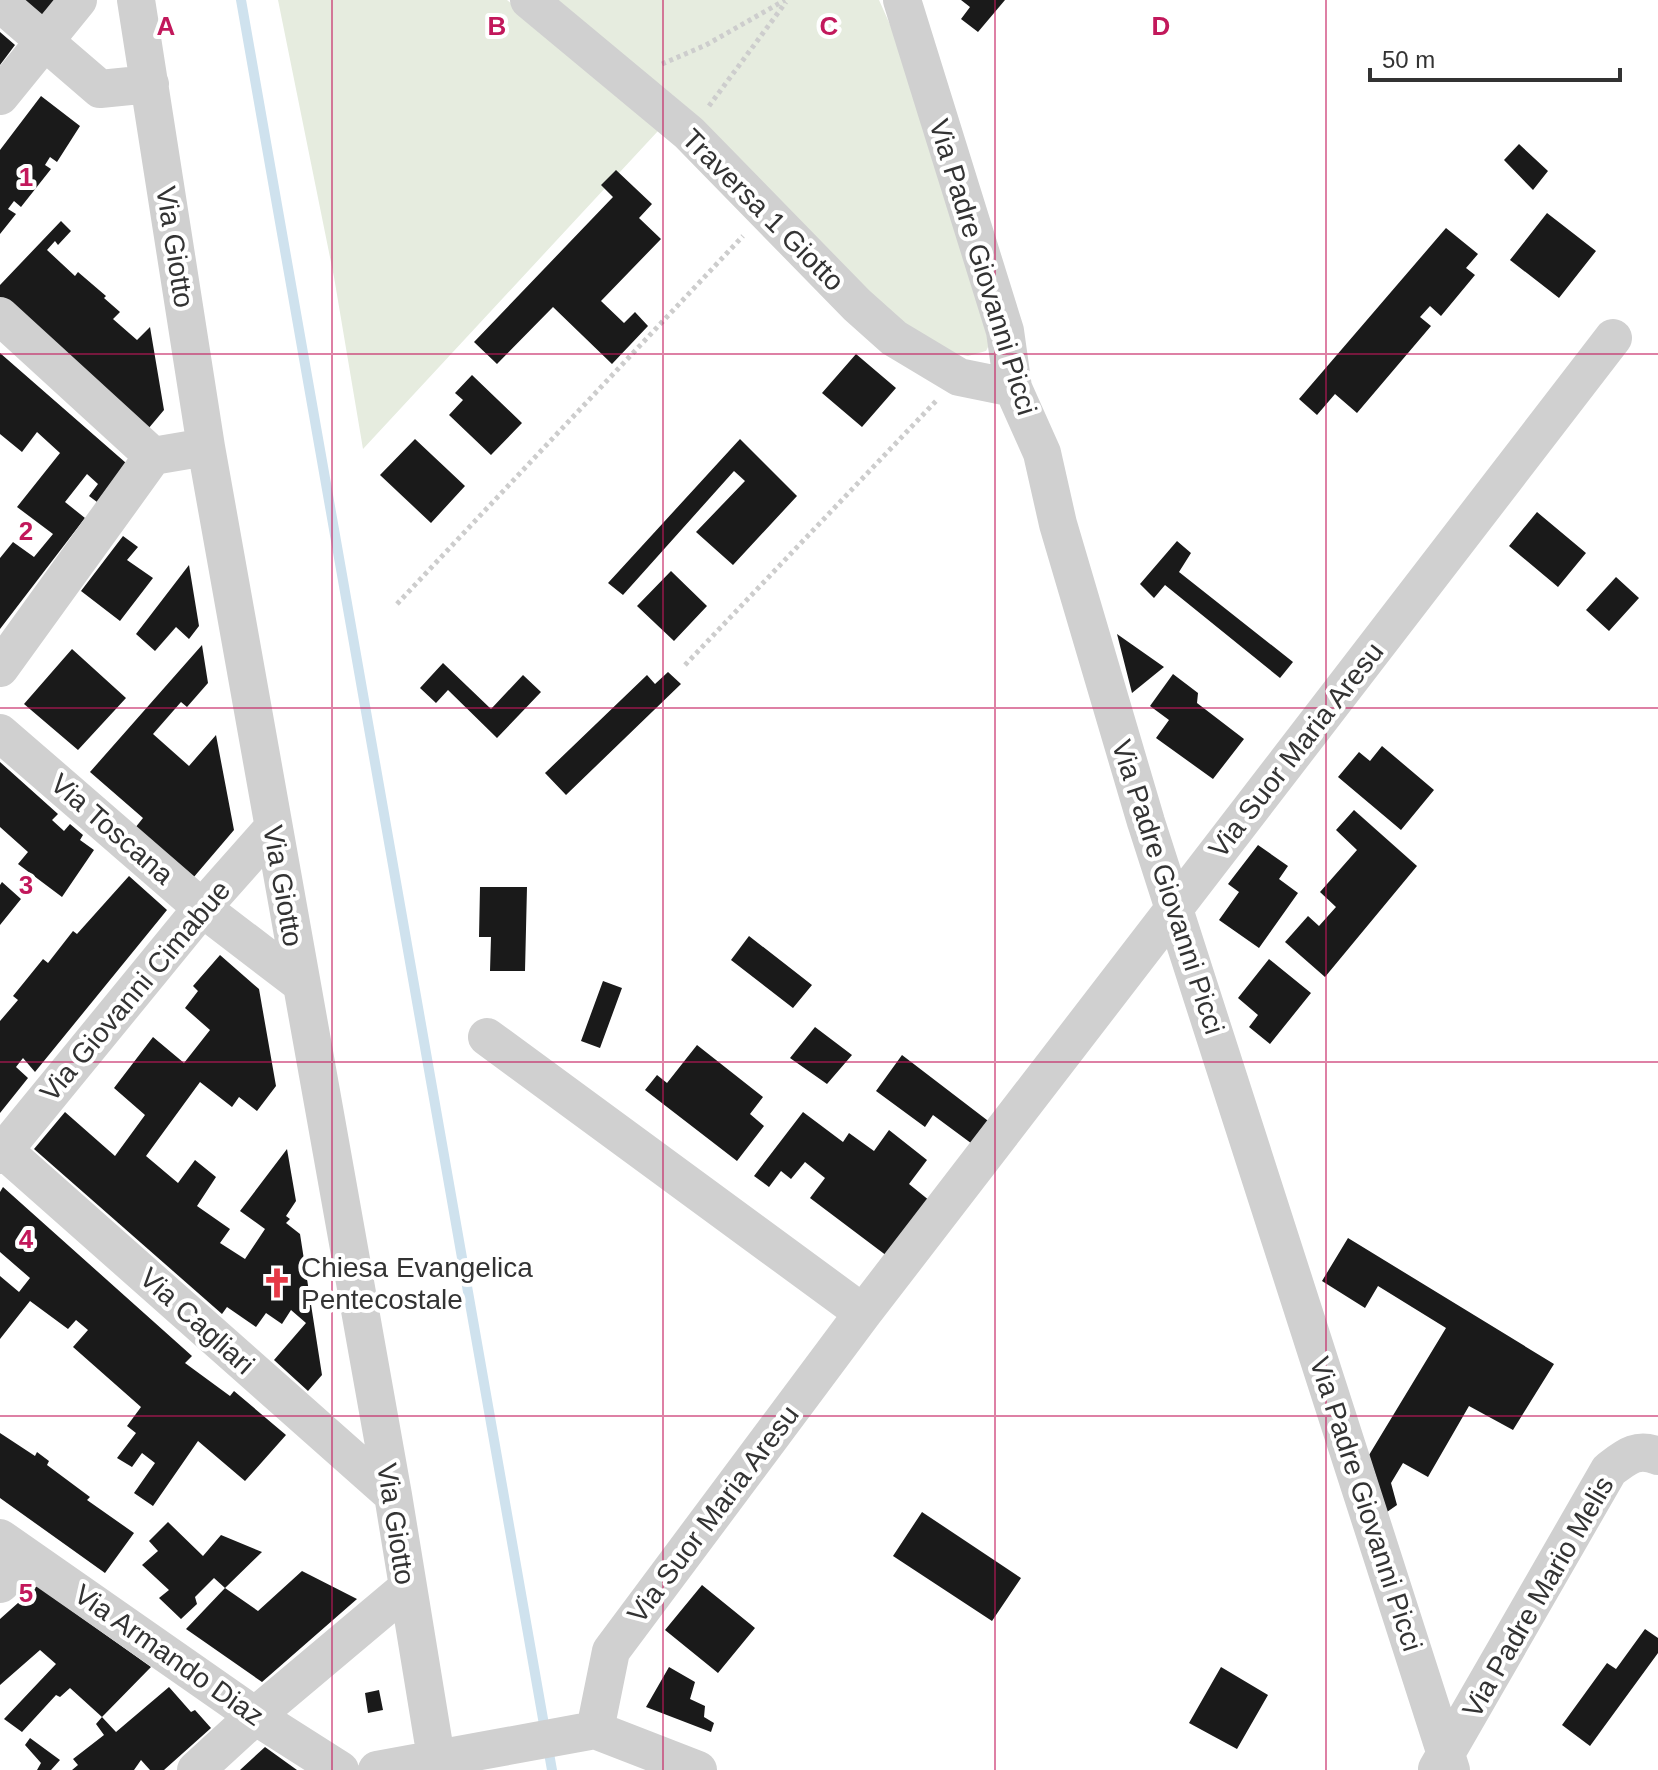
<svg xmlns="http://www.w3.org/2000/svg" width="1658" height="1770" viewBox="0 0 1658 1770" font-family="Arial,sans-serif">
<style>
.green{fill:#e6ecdf}
.lines{fill:none;stroke-linecap:round;stroke-linejoin:round}
.stream{stroke:#cfe2ee;stroke-width:10}
.building{fill:#1a1a1a}
.path{stroke:#cdcdcd;stroke-width:5;stroke-dasharray:4 4;stroke-linecap:butt}
.minor{stroke:#d0d0d0;stroke-width:38}
.grid{fill:none;stroke:#c2185b;stroke-width:2;stroke-opacity:0.55}
.labels{text-anchor:middle;dominant-baseline:central;stroke-width:8;stroke-linejoin:round;paint-order:stroke}
.street-label{font-size:28px;fill:#333;stroke:#fff}
.poi-label{font-size:28px;fill:#333;stroke:#fff;text-anchor:start}
.grid-label{font-size:26px;text-anchor:middle;font-weight:bold;fill:#c2185b;stroke:#fff;stroke-width:8;stroke-linejoin:round;paint-order:stroke}
</style>
<rect width="100%" height="100%" fill="#fff"/>
<!-- green -->
<path class="green" d="M278,0H507L658,131L363,449L334,277Z
M544,0H879L905,58L993,337L986,351L968,356L925,347Z"/>
<g class="lines">
<!-- stream -->
<path class="stream" d="M241,0L552,1770"/>
</g>
<!-- building -->
<path class="building" d="M22,0H56L43,18Z
M961,0H1005L978,32L961,19L970,7Z
M0,32L15,45L0,65Z
M41,96L80,126L57,162L50,157L45,165L51,169L21,207L14,201L8,209L16,214L0,234V150Z
M1519,144L1548,171L1533,190L1504,160Z
M616,170L652,204L639,218L661,239L601,301L624,323L635,312L648,326L612,364L553,307L497,364L474,342L613,197L601,185Z
M1547,213L1596,251L1559,298L1510,260Z
M61,221L71,231L58,245L55,241L47,250L75,276L78,272L106,296L104,298L120,312L113,319L137,340L150,327L164,410L148,429L0,298V285Z
M1446,228L1478,254L1466,268L1475,275L1441,316L1430,306L1420,317L1431,326L1357,413L1335,394L1317,415L1299,399Z
M0,353L126,463L97,502L89,496L98,484L87,474L65,502L85,518L0,629V558L13,542L34,557L53,534L17,507L60,453L37,432L22,452L0,434Z
M856,354L896,388L862,427L822,393Z
M472,375L522,423L491,455L449,415L463,400L455,393Z
M415,439L465,486L431,523L380,475Z
M740,439L797,496L733,565L696,532L745,481L734,471L623,595L608,583Z
M1537,512L1586,553L1558,587L1509,546Z
M123,536L138,547L127,560L153,578L120,621L81,591Z
M1177,541L1191,553L1179,572L1293,662L1280,678L1165,585L1154,598L1140,584Z
M189,565L199,626L189,639L176,627L155,651L136,634Z
M671,571L707,606L674,641L637,606Z
M1616,577L1639,598L1609,631L1586,610Z
M1117,634L1164,667L1132,693Z
M202,645L208,683L187,707L181,702L153,734L189,766L216,735L234,830L193,878L135,828L143,818L90,772Z
M72,649L126,698L78,750L24,704Z
M443,663L491,709L523,675L541,692L497,738L448,690L436,703L420,688Z
M668,672L681,684L566,795L545,773L647,675L655,684Z
M1173,674L1198,693L1197,703L1244,739L1213,779L1156,738L1169,720L1150,706Z
M1382,746L1434,790L1401,830L1338,777L1359,752L1370,761Z
M0,762L58,814L52,820L64,831L70,824L83,835L80,840L94,850L62,897L18,864L28,852L0,827Z
M1354,810L1417,866L1325,977L1285,942L1308,916L1319,926L1336,907L1320,892L1357,850L1336,830Z
M1258,845L1288,866L1279,879L1298,893L1259,948L1219,920L1239,892L1228,884Z
M129,876L167,910L35,1072L23,1058L16,1067L28,1078L0,1113V1021L18,1000L13,996L43,959L48,963L73,931L77,934Z
M2,882L21,899L0,925V885Z
M480,887H527L525,971H490L491,937H479Z
M749,936L812,985L793,1008L731,960Z
M220,955L259,989L276,1086L257,1111L239,1097L232,1107L200,1082L146,1156L178,1183L195,1160L216,1177L197,1206L230,1229L220,1243L245,1259L265,1229L240,1211L287,1149L296,1201L286,1216L290,1219L286,1223L300,1234L322,1375L308,1391L274,1360L306,1323L291,1310L282,1324L266,1313L256,1327L227,1307L222,1314L34,1149L65,1112L115,1156L145,1115L114,1088L153,1037L184,1063L210,1030L185,1008L198,991L193,986Z
M1269,959L1311,993L1270,1044L1249,1027L1258,1015L1238,998Z
M603,981L622,988L600,1048L581,1041Z
M815,1027L852,1055L827,1084L790,1058Z
M697,1045L763,1097L750,1114L764,1126L737,1161L645,1090L657,1075L667,1083Z
M902,1055L1000,1130L983,1152L933,1115L925,1127L876,1091Z
M803,1112L843,1142L849,1133L874,1151L889,1130L927,1160L909,1184L930,1201L887,1256L810,1198L825,1178L805,1162L791,1179L781,1171L769,1187L754,1176Z
M3,1187L192,1356L185,1363L230,1396L234,1391L286,1435L245,1481L198,1441L153,1506L134,1493L155,1463L142,1453L132,1467L117,1458L136,1433L127,1426L141,1407L73,1347L88,1330L76,1320L68,1329L30,1301L0,1339V1276L19,1292L30,1278L0,1252V1192Z
M1348,1238L1554,1364L1513,1430L1469,1406L1428,1477L1403,1463L1391,1483L1397,1505L1387,1512L1369,1455L1446,1328L1378,1286L1365,1308L1322,1281Z
M0,1433L35,1456L37,1452L49,1461L47,1465L90,1497L87,1500L134,1533L105,1573L0,1498Z
M922,1512L1021,1578L992,1621L893,1556Z
M168,1522L203,1556L221,1535L262,1552L225,1588L214,1578L195,1597L197,1604L181,1619L159,1598L169,1590L142,1565L158,1551L149,1541Z
M302,1571L357,1599L262,1682L186,1629L225,1588L258,1611Z
M702,1585L755,1628L718,1673L665,1630Z
M37,1586L151,1667L102,1717L70,1688L60,1697L56,1695L22,1732L4,1719L56,1664L40,1650L0,1685V1619Z
M1645,1629L1658,1638V1653L1590,1746L1562,1725L1607,1663L1616,1669Z
M669,1667L695,1682L690,1699L705,1706L704,1717L714,1723L711,1732L646,1707Z
M1221,1667L1268,1695L1237,1749L1189,1723Z
M169,1687L191,1712L195,1710L211,1728L164,1770H150L141,1760L134,1770H72L78,1765L73,1759L104,1735L96,1724L102,1717L116,1732Z
M379,1690L383,1710L368,1713L365,1693Z
M30,1738L60,1760L51,1770H37L41,1763L25,1745Z
M265,1747L297,1770H240Z"/>
<g class="lines">
<!-- path -->
<path class="path" d="M662,64L706,45L785,0
M709,106L786,2
M397,604L743,236
M685,665L936,401"/>
<!-- minor -->
<path class="minor" d="M136,0L206,447L393,1495L438,1770
M529,0L689,133L857,305L894,338L959,377L1013,388
M902,0L1005,331L1013,388L1042,453L1058,524L1146,822L1451,1770
M0,3L100,89L150,84
M0,96L78,0
M0,316L153,456
M0,668L153,456L206,447
M0,733L202,908L300,983
M487,1037L863,1313
M0,1147L393,1495
M0,1155L202,908L273,828
M0,1538L255,1716L340,1770
M0,1584L29,1559
M595,1730L611,1651L863,1313L1613,338
M1437,1769L1609,1470C1626,1457 1637,1447 1658,1456
M196,1770L255,1716L406,1589
M377,1770L595,1730L698,1770"/>
</g>
<!-- grid -->
<path class="grid" d="M332,0V1770M663,0V1770M995,0V1770M1326,0V1770M0,354H1658M0,708H1658M0,1062H1658M0,1416H1658"/>
<!-- icons -->
<defs>
<g id="church-bare" transform="scale(2.4)"><path d="M-1.2-6h2.4v3.5h3.3v2.4h-3.3V6h-2.4V-.1h-3.3v-2.4h3.3Z" fill="#e63946" stroke="#fff" stroke-width="2.5" paint-order="stroke"/></g>
</defs>
<g fill-rule="evenodd">
<use href="#church-bare" x="277" y="1283"/>
</g>
<g class="labels">
<!-- street labels -->
<g class="street-label">
<text transform="translate(763 210) rotate(45)">Traversa 1 Giotto</text>
<text transform="translate(175 247) rotate(81)">Via Giotto</text>
<text transform="translate(983 267) rotate(73)">Via Padre Giovanni Picci</text>
<text transform="translate(1296 750) rotate(-52)">Via Suor Maria Aresu</text>
<text transform="translate(112 829) rotate(41)">Via Toscana</text>
<text transform="translate(283 886) rotate(80)">Via Giotto</text>
<text transform="translate(1168 887) rotate(72)">Via Padre Giovanni Picci</text>
<text transform="translate(135 991) rotate(-50)">Via Giovanni Cimabue</text>
<text transform="translate(197 1321) rotate(42)">Via Cagliari</text>
<text transform="translate(1366 1504) rotate(72)">Via Padre Giovanni Picci</text>
<text transform="translate(713 1514) rotate(-53)">Via Suor Maria Aresu</text>
<text transform="translate(396 1524) rotate(81)">Via Giotto</text>
<text transform="translate(1538 1597) rotate(-60)">Via Padre Mario Melis</text>
<text transform="translate(169 1655) rotate(35)">Via Armando Diaz</text>
</g>
<!-- poi labels -->
<g class="poi-label">
<text x="301" y="1267">Chiesa Evangelica<tspan x="301" dy="32">Pentecostale</tspan></text>
</g>
</g>
<g class="grid-label">
<text x="166" y="35">A</text>
<text x="497" y="35">B</text>
<text x="829" y="35">C</text>
<text x="1161" y="35">D</text>
<text x="26" y="186">1</text>
<text x="26" y="540">2</text>
<text x="26" y="894">3</text>
<text x="26" y="1248">4</text>
<text x="26" y="1602">5</text>
</g>
<!-- scale -->
<path d="M1370 68v12h250v-12" fill="none" stroke="#333333" stroke-width="4"/>
<text x="1382" y="68" font-size="24" fill="#333333" stroke="#ffffff" stroke-width="6" paint-order="stroke">50 m</text>
</svg>
